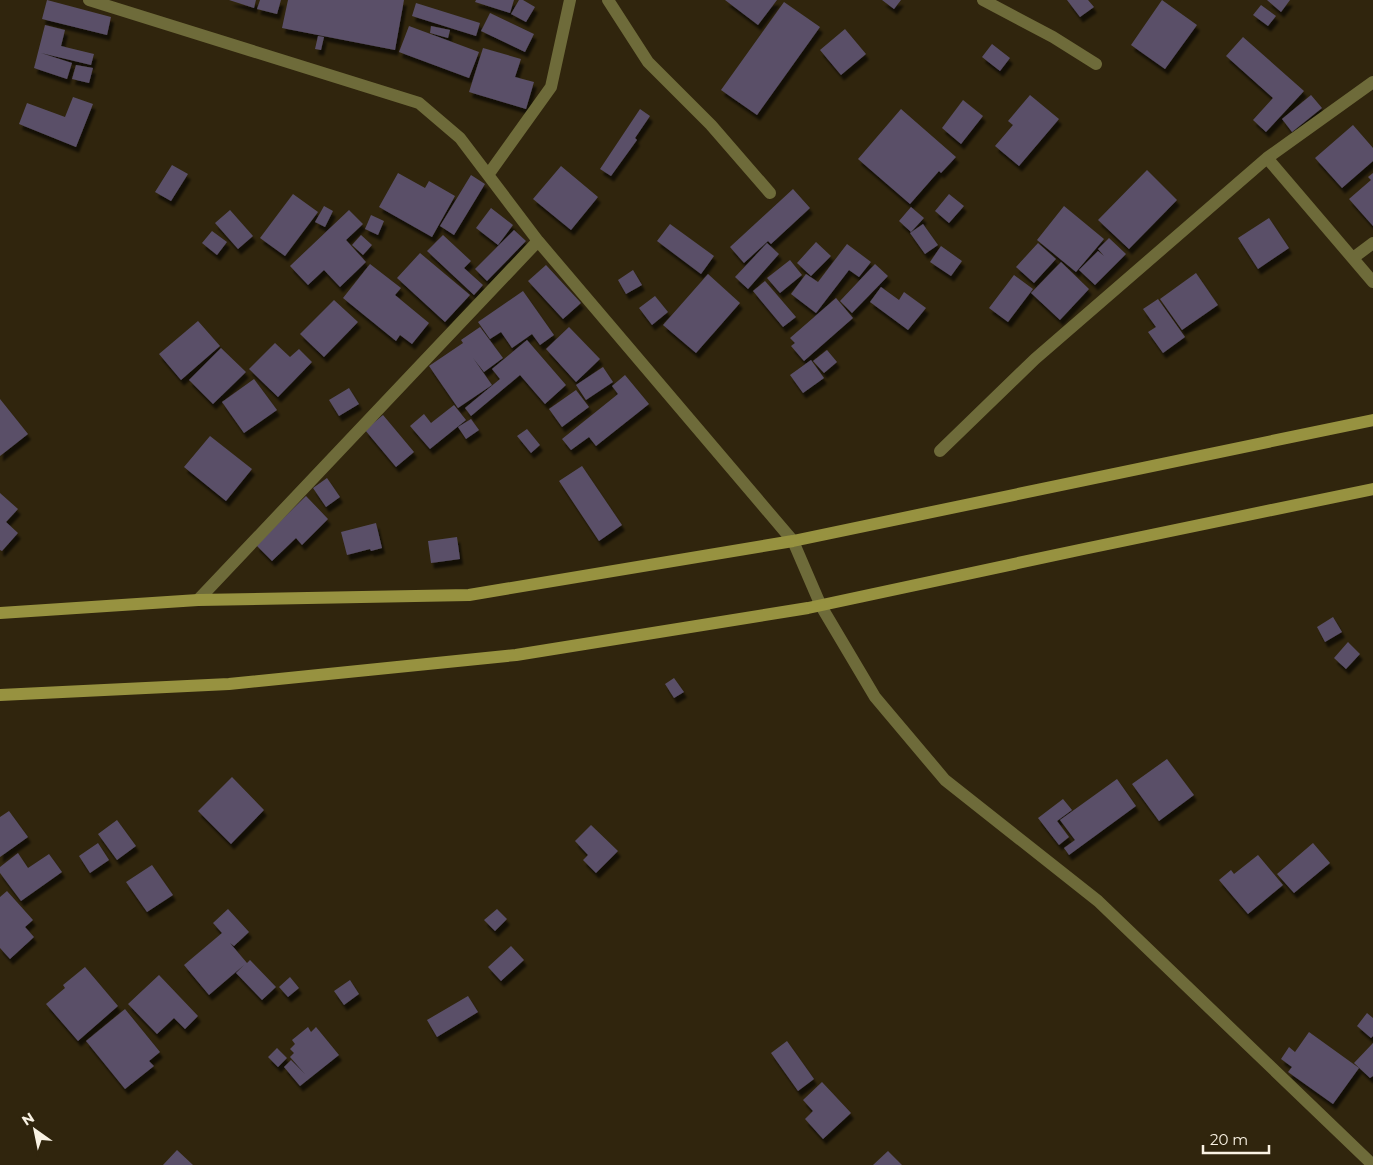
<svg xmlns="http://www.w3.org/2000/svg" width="1373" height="1165" viewBox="0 0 1373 1165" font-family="Montserrat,sans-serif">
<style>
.building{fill:#5a5068;filter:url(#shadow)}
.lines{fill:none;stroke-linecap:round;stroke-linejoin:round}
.street{stroke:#6e6b3a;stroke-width:12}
.secondary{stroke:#979240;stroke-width:12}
</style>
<defs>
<filter id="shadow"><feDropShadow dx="3" dy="5.5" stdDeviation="1" flood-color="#0009"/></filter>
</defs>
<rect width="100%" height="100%" fill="#30250d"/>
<!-- building -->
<path class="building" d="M47,0L111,17L107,35L42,19Z
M229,0H256L254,8Z
M260,0H281L277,14L257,9Z
M288,0H404L395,50L282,28Z
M476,0H514L510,13L475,2Z
M519,0H523L535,7L526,22L511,14Z
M725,0H777L758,25Z
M882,0H901L894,9Z
M1067,0H1088L1094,7L1080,17Z
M1162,0L1197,25L1165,69L1131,45Z
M1267,0H1290L1281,12Z
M784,2L820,27L757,115L721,90Z
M416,3L480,23L476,36L412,16Z
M1261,5L1276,16L1268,26L1253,15Z
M490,13L534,34L525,52L481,31Z
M45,25L65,30L61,46L94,54L91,65L41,53L72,63L67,79L34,68Z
M409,26L479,52L469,78L399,52Z
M431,26L450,30L448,38L430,33Z
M845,29L866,54L841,75L820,50Z
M318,36L324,37L321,50L315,49Z
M1243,37L1304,91L1266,132L1253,120L1273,98L1226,56Z
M992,44L1010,58L1000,71L982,57Z
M483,48L521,59L515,77L534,82L526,109L469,92Z
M76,65L93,68L89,83L72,79Z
M1030,95L1059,119L1019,166L995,146L1013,125L1008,121Z
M1311,95L1322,108L1292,132L1282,119Z
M73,97L93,104L76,147L19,124L27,103L65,117Z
M963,100L983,116L961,144L942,128Z
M640,109L650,116L635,138L637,140L611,176L600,169Z
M901,109L956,157L941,173L939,171L910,204L858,159Z
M1353,125L1373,148V161L1342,188L1315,158Z
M172,165L188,174L171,201L155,192Z
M561,166L598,197L571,230L533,199Z
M1147,170L1177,200L1129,249L1098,220Z
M398,173L425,188L429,181L455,196L432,237L379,207Z
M1373,173V226L1349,199L1371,180L1368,177Z
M471,175L485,184L454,235L440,226Z
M793,189L810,208L771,244L768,241L744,263L730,247Z
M293,194L318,212L285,256L260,238Z
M949,194L964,206L949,223L935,211Z
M324,206L333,211L325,227L315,222Z
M1064,206L1104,239L1076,272L1037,240Z
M911,207L924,218L911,232L899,221Z
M491,208L513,225L498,245L476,228Z
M230,210L253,236L238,249L215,223Z
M349,210L363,224L346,240L366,262L340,287L324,270L308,285L290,266Z
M371,215L384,221L378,235L365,229Z
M1269,218L1289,248L1258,269L1238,238Z
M670,224L714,256L701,274L657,241Z
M923,224L938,245L925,254L910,233Z
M514,230L526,241L487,281L475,269Z
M212,231L227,242L217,255L202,243Z
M361,235L372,245L363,255L352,245Z
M443,235L471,261L464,268L483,285L474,295L427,251Z
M1109,238L1126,254L1095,285L1079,270L1098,251L1104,256L1098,249Z
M816,242L831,256L811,276L797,263Z
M767,243L779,254L748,289L735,277Z
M1038,243L1056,259L1034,283L1016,267Z
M847,244L871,262L859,277L849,270L816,313L791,294L806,274L818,282Z
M941,246L962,261L951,276L930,262Z
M420,253L470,295L445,322L397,278Z
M790,260L802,275L780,293L767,278Z
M1061,262L1089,289L1060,320L1031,293Z
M370,264L401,288L395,295L429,323L412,344L400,335L396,341L343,298Z
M875,264L888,276L852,313L840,301Z
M546,265L581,303L563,319L528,281Z
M633,270L642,285L626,294L618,280Z
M1196,273L1218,305L1182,330L1160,299Z
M708,274L740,303L696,353L663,325Z
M1014,275L1033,289L1008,322L989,308Z
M765,281L796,317L783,327L753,291Z
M881,287L899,300L904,292L926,308L908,330L870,302Z
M523,291L554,335L540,345L532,334L512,348L501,332L490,339L478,322Z
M655,296L668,312L652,325L639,308Z
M836,298L853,318L804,361L791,346L795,343L790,338Z
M1158,299L1185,337L1163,353L1148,332L1156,327L1143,309Z
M334,300L358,322L324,357L300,334Z
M198,321L220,346L181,380L159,354Z
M480,327L503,358L484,372L473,358L492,385L458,408L429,366L463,343L461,340Z
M569,327L600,359L576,382L546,349Z
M527,340L566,385L545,404L520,375L471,416L465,408L500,379L492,369Z
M275,343L290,357L299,349L312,362L278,397L249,369Z
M221,348L246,372L213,404L189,380Z
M827,350L837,362L824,373L813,361Z
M811,360L824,378L803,393L790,375Z
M603,367L613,382L586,400L576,385Z
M625,375L649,404L596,446L589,437L571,450L562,439L618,394L612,386Z
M254,379L277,410L244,433L222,402Z
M349,388L359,404L339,416L329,400Z
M576,390L589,407L562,427L549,409Z
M0,399L28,434L0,456Z
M454,405L466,420L430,449L410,426L424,414L431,423Z
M383,415L414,452L396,467L365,430Z
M471,419L479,430L466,439L458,427Z
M527,429L540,445L531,453L517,436Z
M210,436L252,469L226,501L184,467Z
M582,466L622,525L599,541L559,481Z
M327,478L340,497L326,507L313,488Z
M0,493L18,509L6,522L18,533L2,551L0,550Z
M306,496L328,519L302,545L296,538L272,561L256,545Z
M376,523L382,548L371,551L370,549L347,555L341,532Z
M457,537L460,559L431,563L428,541Z
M1333,617L1342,632L1325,642L1317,627Z
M1348,642L1360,654L1346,669L1334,658Z
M674,678L684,692L674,698L665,684Z
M1167,759L1194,795L1159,821L1132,784Z
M232,777L264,810L231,844L198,811Z
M1117,779L1136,806L1069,855L1064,848L1075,840L1060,820Z
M1063,799L1072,810L1057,821L1069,837L1059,845L1038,818Z
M9,811L28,837L0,857V817Z
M117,820L136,846L117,860L98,834Z
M591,825L618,851L596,873L583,860L588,855L575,841Z
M98,843L109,860L90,873L79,856Z
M1313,843L1330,863L1294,893L1277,874Z
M18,853L28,868L49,854L62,872L21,901L0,873V867Z
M1258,855L1283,885L1248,914L1219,880L1231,870L1234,874Z
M152,865L173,895L147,912L126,882Z
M7,891L33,920L25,927L34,937L10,959L0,948V897Z
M228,909L249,932L234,946L230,943L247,963L250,960L276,987L262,1000L236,973L244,965L209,995L184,965L222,933L213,923Z
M497,909L507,919L495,931L484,920Z
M511,946L524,960L501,981L488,967Z
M85,967L118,1006L78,1041L46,1004L65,988L63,985Z
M159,975L198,1016L185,1029L174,1018L157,1034L128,1004Z
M290,977L299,988L288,997L279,987Z
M350,980L359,994L344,1005L334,991Z
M468,996L478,1012L437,1037L427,1020Z
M125,1009L160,1052L149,1061L154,1066L125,1089L86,1041Z
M1367,1013L1373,1018V1036L1371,1038L1357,1026Z
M308,1027L311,1032L316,1027L339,1055L300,1086L284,1067L291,1060L305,1074L290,1057L294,1053L290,1049L295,1044L292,1040Z
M1309,1032L1359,1068L1333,1104L1288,1072L1292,1067L1281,1059L1289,1047L1295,1052Z
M787,1041L814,1079L798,1091L771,1053Z
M1373,1043V1076L1370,1078L1354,1063Z
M277,1048L287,1058L278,1067L268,1057Z
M822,1082L851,1113L823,1139L805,1119L813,1111L803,1100Z
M177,1150L193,1165H163Z
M888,1151L902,1165H873Z"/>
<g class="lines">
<!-- street -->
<path class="street" d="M89,0L419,103L460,138L538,241L793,541L821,606L875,697L945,780L1098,901L1373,1165
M608,0L648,62L711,125L770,193
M983,0L1053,37L1096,64
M1267,158L1373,282
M488,175L551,87L570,0
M1353,258L1373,243
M940,451L1035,359L1267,158L1373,82
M198,600L538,241"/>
<!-- secondary -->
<path class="secondary" d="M0,613L198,600L469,595L793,541L1373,420
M0,695L229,684L516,655L808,608L1079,550L1373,489"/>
</g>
<!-- north arrow -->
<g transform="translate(35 1130) rotate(327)" stroke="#30250d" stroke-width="4" paint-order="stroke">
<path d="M0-4L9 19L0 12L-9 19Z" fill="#faf3e4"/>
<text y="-8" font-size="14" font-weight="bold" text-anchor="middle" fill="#faf3e4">N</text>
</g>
<!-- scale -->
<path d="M1203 1145v8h66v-8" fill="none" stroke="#faf3e4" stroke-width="2.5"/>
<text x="1210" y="1145" font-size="15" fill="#faf3e4" stroke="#30250d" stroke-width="4" paint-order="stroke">20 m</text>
</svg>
